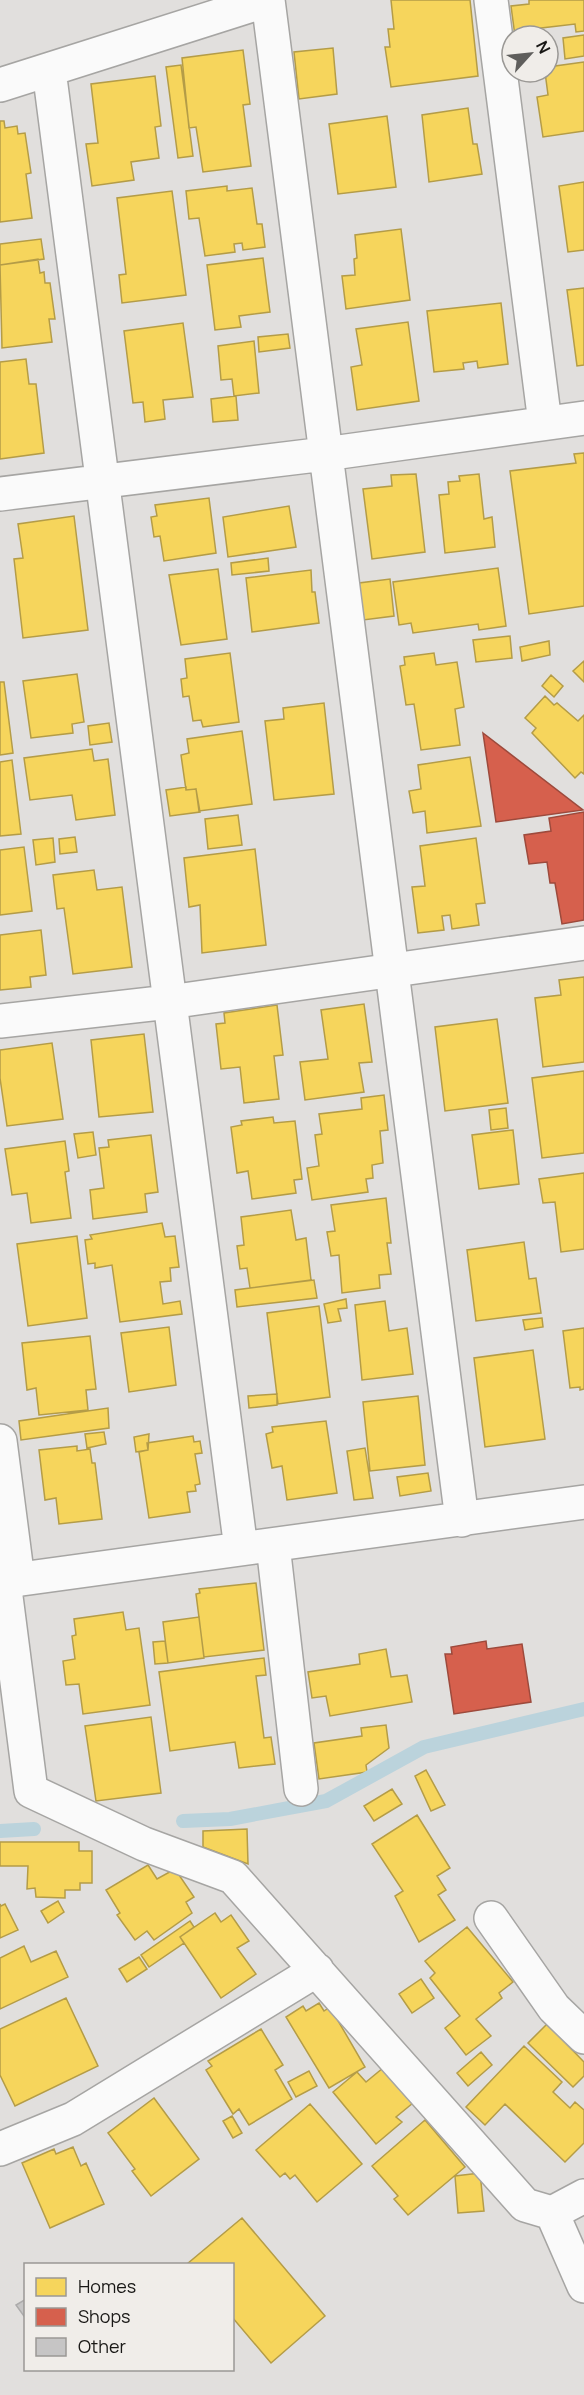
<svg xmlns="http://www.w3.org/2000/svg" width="584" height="2395" viewBox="0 0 584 2395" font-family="Manrope,sans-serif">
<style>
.homes{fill:#f6d55c;stroke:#b49c47;stroke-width:1.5}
.shops{fill:#d6604d;stroke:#9d4a3c;stroke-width:1.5}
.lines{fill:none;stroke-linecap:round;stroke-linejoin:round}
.stream{stroke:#bbd3dc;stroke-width:14}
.building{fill:#c6c5c5;stroke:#acabab;stroke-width:1.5}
.minor-casing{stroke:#a6a5a3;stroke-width:36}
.minor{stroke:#fafafa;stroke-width:33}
</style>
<rect width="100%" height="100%" fill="#e1dfdd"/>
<!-- homes -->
<path class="homes" d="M391,0H470L478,76L391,87L385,47H390L388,29H394Z
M529,0H584V31L576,32L575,24L533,29L534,35L515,36L511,6L529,4Z
M584,35V56L565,59L563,38Z
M333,48L337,94L299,99L294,52Z
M243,50L250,104L243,105L251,166L203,172L196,127L189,128L182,58Z
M584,62V131L543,137L537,97L548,95L545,72H548V67Z
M181,65L193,156L178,158L166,67Z
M155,76L161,126L155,127L159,158L131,162L134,180L92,186L86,144L98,143L91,84Z
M468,108L473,144H477L482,174L429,182L422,115Z
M387,116L396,187L338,194L329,124Z
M0,121H4L5,128L17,126L18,134L25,133L31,173L26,174L32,218L0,222Z
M584,182V250L568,252L559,186Z
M227,186V191L252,188L257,224H262L265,247L243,250L242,243L234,244L235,252L205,256L199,218L189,219L186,191Z
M172,191L186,295L122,303L119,275L126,274L117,198Z
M401,229L410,300L346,309L342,276L355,275L354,259L357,258L355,235Z
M41,239L44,259L0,265V244Z
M263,258L270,312L239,316L241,327L215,330L207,265Z
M38,259L40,273L44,272L45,283H50L55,319H49L52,342L2,348L0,265Z
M584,288V365L577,366L567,290Z
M501,303L508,364L478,368L477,361L463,363L464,369L434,372L427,311Z
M408,322L419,401L357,410L351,367L362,365L356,329Z
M183,323L193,397L163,400L165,419L145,422L143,402L133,403L124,331Z
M288,334L290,348L259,352L258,337Z
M254,341L259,393L234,396L232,379L221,380L218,346Z
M26,359L29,384H36L44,453L0,459V362Z
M236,396L238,420L213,422L211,399Z
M584,453V606L529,614L510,471L576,463L574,454Z
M416,474L425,552L372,559L363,489L392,486L391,475Z
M479,474L484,519L492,517L495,547L445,553L439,495L449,494L448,482L460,481L459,476Z
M209,498L216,553L164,561L160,536L154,537L151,517L157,516L155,505Z
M289,506L296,547L228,557L223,517Z
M74,516L88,630L23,638L14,559L23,558L18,524Z
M268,558L269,571L232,575L231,563Z
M498,568L506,626L479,630L478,624L413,633L411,623L399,625L393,582Z
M218,569L227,639L181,645L169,575Z
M311,570L312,592H315L319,623L252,632L246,578Z
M390,579L394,616L363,620L359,583Z
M510,636L512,658L476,662L473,640Z
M549,641L550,655L522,661L520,647Z
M230,653L239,722L203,727L201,720L193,721L189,696L183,697L181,679L187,678L185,659Z
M434,653L436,665L457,662L464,707L455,709L460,745L421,750L414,704L406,705L400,666L405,665L404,657Z
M584,661V682L573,671Z
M77,674L84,722L72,724L73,733L31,738L23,681Z
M551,675L563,686L554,697L542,686Z
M0,682H4L13,753L0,755Z
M545,696L554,705L557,703L578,721L584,715V774L581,772L575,778L532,733L536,728L525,718Z
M324,703L334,794L274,800L265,721L284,719L283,708Z
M109,723L112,742L90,745L88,726Z
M242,731L252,804L199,811L196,789L186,790L181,755L189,753L187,739Z
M92,749L94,761L108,759L115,815L76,820L72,795L30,800L24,758Z
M470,757L481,826L427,833L425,811L413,813L409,791L421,789L418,765Z
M12,760L21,834L0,836V762Z
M186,787V790L196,789L200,812L170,816L166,790Z
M238,815L242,845L208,849L205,819Z
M75,837L77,852L60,854L59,839Z
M53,838L55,862L36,865L33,840Z
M476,838L485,903L476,904L479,925L452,929L450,915L442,916L444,930L418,933L412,887L425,886L420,846Z
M24,847L32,911L0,915V850Z
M255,849L266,945L202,953L200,905L189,907L184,858Z
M94,870L97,890L122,887L132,967L73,974L64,908L57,909L53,875Z
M41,930L46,975L30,977L31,987L0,990V935Z
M584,977V1062L543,1067L535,998L561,995L559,980Z
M364,1004L372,1062L359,1063L364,1092L305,1100L300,1062L328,1059L321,1010Z
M277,1005L283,1055L274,1056L279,1099L244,1103L240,1067L221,1069L216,1024L225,1023L224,1013Z
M497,1019L508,1103L445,1111L435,1027Z
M144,1034L153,1112L99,1117L91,1040Z
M52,1043L63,1119L7,1126L0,1078V1050Z
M584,1071V1153L542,1158L532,1078Z
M384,1095L388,1130L380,1131L383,1163L372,1165L373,1178L366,1179L368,1192L312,1200L307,1168L319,1166L315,1135L322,1134L319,1114L362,1109L361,1098Z
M506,1108L508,1128L491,1130L489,1110Z
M273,1117L274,1123L295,1121L302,1179L294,1180L296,1193L252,1199L248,1171L237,1173L231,1127L242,1125L241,1121Z
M513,1130L519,1184L479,1189L472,1135Z
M93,1132L96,1155L78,1158L74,1134Z
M151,1135L158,1192L145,1194L147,1212L93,1219L90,1190L104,1188L99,1148L109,1147L108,1140Z
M65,1141L69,1171L65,1172L71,1218L31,1223L27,1193L12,1195L5,1149Z
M584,1173V1249L561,1252L555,1202L543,1203L539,1179Z
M386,1198L391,1243H387L391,1274L379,1275L380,1288L342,1293L339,1255L331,1256L327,1232L335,1231L331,1205Z
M291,1210L296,1240L306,1238L311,1280L250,1288L247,1268L240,1269L237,1246L244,1245L241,1217Z
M162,1223L165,1237L175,1236L179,1267L170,1268L171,1281L160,1282L163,1304L180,1301L182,1314L120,1322L112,1265L95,1268V1263L88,1264L85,1240L92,1239L90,1235Z
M77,1236L87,1318L28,1326L17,1244Z
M524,1242L529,1279L536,1278L541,1313L476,1321L467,1250Z
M314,1280L317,1298L237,1307L235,1290Z
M346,1299L347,1308L338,1309L341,1321L328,1323L324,1304Z
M385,1301L389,1331L407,1328L413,1374L362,1380L355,1305Z
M319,1306L330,1397L278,1404L267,1313Z
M542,1318L543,1327L525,1330L523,1320Z
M169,1327L176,1385L129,1392L121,1333Z
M584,1328V1389L580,1390V1387L570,1388L563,1331Z
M90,1336L96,1389L86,1390L88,1410L39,1415L36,1388L27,1390L22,1343Z
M533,1350L545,1439L485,1447L474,1358Z
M277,1394V1405L249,1408L248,1396Z
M418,1396L425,1465L370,1471L363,1402Z
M108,1408L109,1428L21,1440L19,1421Z
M326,1421L337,1493L287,1500L282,1466L272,1468L266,1434L273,1432L272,1427Z
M104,1432L106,1444L87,1448L85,1434Z
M149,1434L148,1450L136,1452L134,1437Z
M193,1436L194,1442L200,1441L202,1453L195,1454L200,1484L195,1485L196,1491L187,1492L190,1512L149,1518L139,1452L148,1450L147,1443Z
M77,1446V1451L90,1449L92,1463H95L102,1519L59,1524L56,1498L45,1500L39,1450Z
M365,1448L373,1498L354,1500L347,1451Z
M428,1473L431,1491L400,1496L397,1477Z
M256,1583L264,1650L204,1657L196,1594L200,1593L199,1589Z
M123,1612L126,1630L139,1628L150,1705L83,1714L79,1684L66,1685L63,1661L75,1659L72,1636L76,1635L74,1619Z
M199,1617L204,1658L168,1663L163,1622Z
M165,1641L168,1663L155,1664L153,1642Z
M386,1649L391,1677L407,1675L412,1702L330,1716L326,1696L312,1698L308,1672L360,1664L359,1654Z
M264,1658L266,1675L256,1676L264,1738L271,1737L275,1764L239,1768L235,1742L170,1751L159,1672Z
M151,1717L161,1793L96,1801L85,1726Z
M386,1725L389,1748L366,1765L367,1772L319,1779L314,1743L362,1736L361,1728Z
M426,1770L445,1805L431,1811L415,1776Z
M392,1789L402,1804L374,1821L364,1806Z
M417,1815L450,1868L437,1876L446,1890L438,1895L455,1920L419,1942L395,1896L403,1891L372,1844Z
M247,1829L248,1864L203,1847V1831Z
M0,1842H79V1851H92V1883H80V1890H65V1898L36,1897L35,1888L27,1889L28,1866H0Z
M148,1865L157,1879L175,1869L194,1897L186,1902L192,1913L154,1940L147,1931L135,1940L117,1915L120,1913L106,1890Z
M58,1901L64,1912L48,1923L41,1911Z
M0,1904L1,1906L5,1904L18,1930L0,1938Z
M215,1913L221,1922L231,1915L249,1941L237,1948L256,1974L221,1998L180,1937Z
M190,1921L194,1927L180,1937L184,1943L149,1967L141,1955Z
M467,1927L513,1982L499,1993L502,1998L476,2019L491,2036L466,2055L445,2028L460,2016L430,1978L435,1973L425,1961Z
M24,1946L31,1962L56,1951L68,1977L0,2009V1958Z
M139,1957L147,1969L127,1982L119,1969Z
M421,1979L434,1998L412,2013L399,1994Z
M66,1998L98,2066L15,2106L0,2075V2029Z
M319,2003L324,2011L330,2007L365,2067L329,2088L286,2017L303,2006L306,2011Z
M547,2024L584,2062V2076L573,2087L528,2043Z
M261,2029L283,2065L275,2070L292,2099L249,2125L239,2109L233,2114L206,2070L212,2066L208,2061Z
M524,2046L562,2082L553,2092L570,2108L575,2102L584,2110V2143L565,2162L505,2104L485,2125L466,2107Z
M481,2052L492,2065L468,2086L457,2073Z
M383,2068L413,2103L396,2117L402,2122L376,2144L333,2092L357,2072L366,2082Z
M309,2071L317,2086L296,2097L288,2082Z
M154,2098L199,2159L151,2196L132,2171L135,2169L108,2133Z
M310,2104L362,2164L317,2202L295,2175L290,2179L285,2173L280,2177L256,2150Z
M232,2116L242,2133L233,2138L223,2121Z
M425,2120L465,2167L408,2215L394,2199L398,2196L372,2166Z
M73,2147L81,2166L86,2163L104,2204L50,2228L22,2163L54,2149L56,2154Z
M480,2173L484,2211L458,2213L455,2176Z
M242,2218L325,2316L271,2363L232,2317V2264H187Z"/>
<!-- shops -->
<path class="shops" d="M483,733L583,810L496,822Z
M584,812V920L562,924L555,883H550L547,862L529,864L524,835L551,831L549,818Z
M486,1641L487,1649L522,1644L531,1702L454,1714L445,1654H452L451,1647Z"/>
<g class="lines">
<!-- stream -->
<path class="stream" d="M183,1821L230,1819L326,1801L424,1747L584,1709
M0,1831L34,1829"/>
</g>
<!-- building -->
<path class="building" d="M26,2299V2319L16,2305Z"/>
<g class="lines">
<!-- minor casing -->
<g class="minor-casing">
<path id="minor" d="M268,0L462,1520
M491,0L545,423
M49,70L241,1549
M0,85L268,0
M0,494L325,454L584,418
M0,1021L169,1002L584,943
M0,1441L18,1580
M273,1545L301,1789
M4,1581L31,1791L144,1844L233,1877L525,2205L552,2213L584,2196
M0,1582L584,1502
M491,1918L554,2008L584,2037
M0,2149L73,2119L317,1970
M552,2213L584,2286"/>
</g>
<!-- minor -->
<use href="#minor" class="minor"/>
</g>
<!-- legend -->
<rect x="24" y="2263" width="210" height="108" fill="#f0ede9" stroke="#9a9895" stroke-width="1.5"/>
<rect x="36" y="2278" width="30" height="18" fill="#f6d55c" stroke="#9a9895" stroke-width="1.5"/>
<text x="78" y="2293" font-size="18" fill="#191816">Homes</text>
<rect x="36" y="2308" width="30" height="18" fill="#d6604d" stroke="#9a9895" stroke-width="1.5"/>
<text x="78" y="2323" font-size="18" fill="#191816">Shops</text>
<rect x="36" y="2338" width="30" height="18" fill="#c6c5c5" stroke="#9a9895" stroke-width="1.5"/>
<text x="78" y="2353" font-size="18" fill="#191816">Other</text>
<!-- north arrow -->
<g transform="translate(530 54) rotate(63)"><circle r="28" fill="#f0ede9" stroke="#9a9895" stroke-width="1.5"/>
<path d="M0-4.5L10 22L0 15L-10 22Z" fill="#5f5e5c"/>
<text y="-9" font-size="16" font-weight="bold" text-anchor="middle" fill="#191816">N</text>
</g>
</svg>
